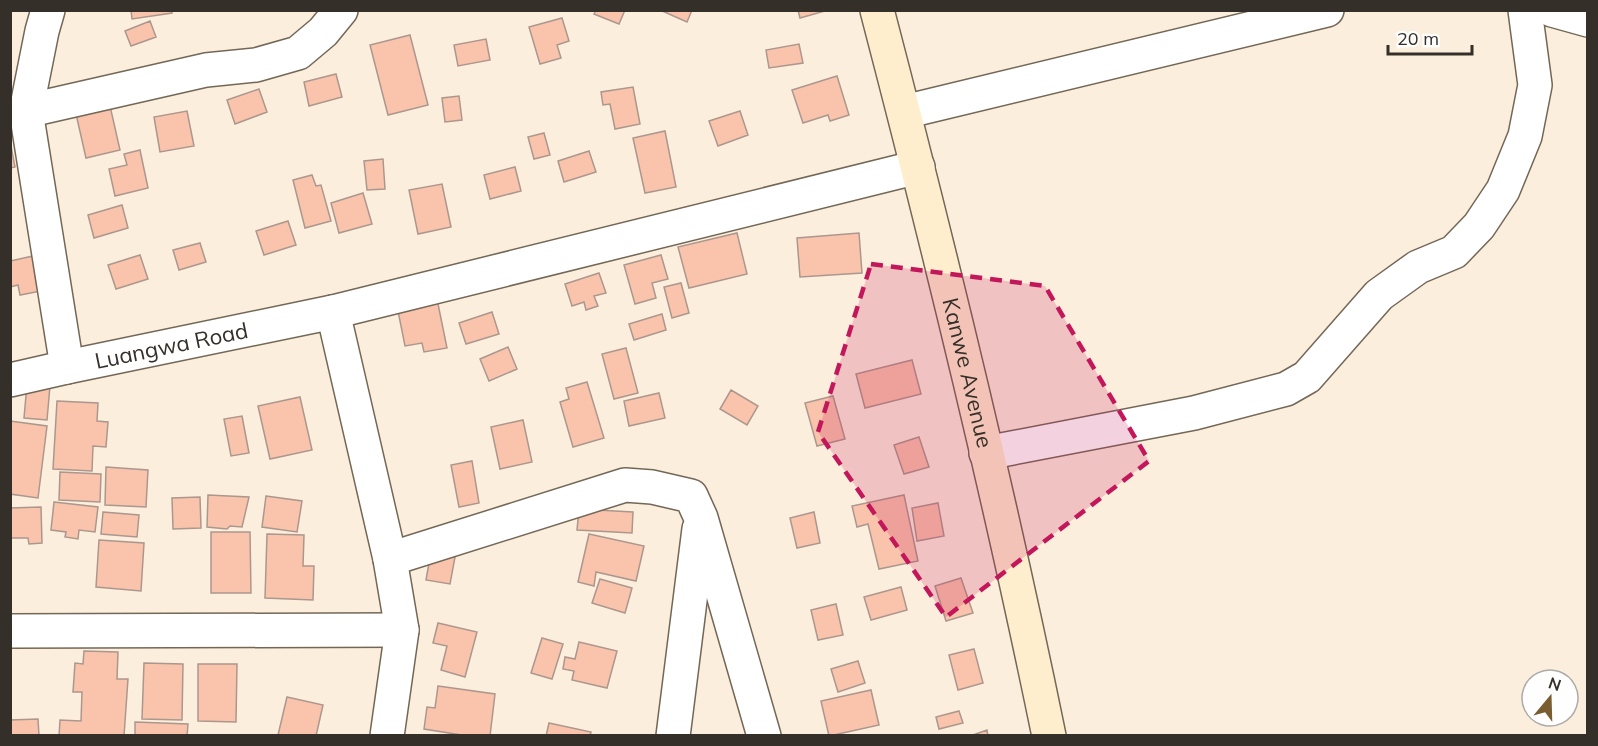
<svg xmlns="http://www.w3.org/2000/svg" width="1598" height="746" viewBox="0 0 1598 746" font-family="Mulish,sans-serif">
<style>
.building{fill:#f9c4ab;stroke:#ac978e;stroke-width:1.5}
.lines{fill:none;stroke-linecap:round;stroke-linejoin:round}
.minor-casing{stroke:#736757;stroke-width:36}
.secondary-casing{stroke:#736757;stroke-width:36}
.minor{stroke:#fff;stroke-width:33}
.secondary{stroke:#feeece;stroke-width:33}
.marked{fill:#c2185b;fill-opacity:0.2;stroke:#c2185b;stroke-width:4.5;stroke-dasharray:12 8;stroke-linejoin:round}
.labels{text-anchor:middle;dominant-baseline:central;stroke-width:4.5;stroke-linejoin:round;paint-order:stroke}
.street-label{font-size:22px;fill:#342f28;stroke:#fefefe}
</style>
<rect width="100%" height="100%" fill="#fceedc"/>
<!-- building -->
<path class="building" d="M131,10H172V13L132,19Z
M596,10H625L619,24L594,14Z
M660,10H692L687,22Z
M798,10H825V11L800,18Z
M562,18L569,41L557,45L561,58L540,64L529,27Z
M150,21L156,37L131,46L125,31Z
M410,35L428,105L388,115L370,45Z
M486,39L490,60L458,66L454,45Z
M799,44L803,63L769,68L766,50Z
M336,74L342,97L309,106L304,82Z
M837,76L849,115L830,121L828,115L803,123L792,90Z
M633,87L640,124L615,129L610,104L603,105L601,92Z
M259,89L267,112L235,124L227,100Z
M459,96L462,120L445,122L442,98Z
M110,106L120,150L86,158L76,114Z
M187,111L194,146L160,152L154,117Z
M740,111L748,135L718,146L709,121Z
M665,131L676,187L645,193L633,138Z
M544,133L550,155L534,159L528,137Z
M10,141L15,167L10,168Z
M140,150L148,188L115,196L109,169L127,165L124,154Z
M589,151L596,172L564,182L558,161Z
M383,159L385,189L367,190L364,161Z
M515,167L521,191L490,199L484,175Z
M312,175L316,186L321,185L331,221L305,228L293,180Z
M442,184L451,227L418,234L409,190Z
M363,193L372,224L339,233L331,203Z
M122,205L128,228L94,238L88,215Z
M288,221L296,245L264,255L256,231Z
M737,233L747,274L689,288L678,247Z
M859,233L862,273L800,277L797,238Z
M200,243L206,262L179,270L173,250Z
M140,255L148,279L116,289L108,265Z
M661,255L668,279L652,283L656,298L635,304L624,265Z
M33,256L41,291L20,295L18,285L10,287V261Z
M599,273L606,293L594,296L598,306L586,310L584,302L572,306L565,284Z
M681,283L689,313L672,318L664,287Z
M437,299L447,348L424,352L422,343L405,346L398,311Z
M492,312L499,334L466,344L459,323Z
M662,314L666,330L634,340L629,324Z
M508,347L517,369L489,381L480,359Z
M626,348L638,393L614,399L602,354Z
M912,360L921,394L865,408L856,374Z
M587,382L604,438L573,447L560,402L569,399L566,388Z
M27,384L50,386L47,420L24,418Z
M731,390L758,406L747,425L720,409Z
M659,393L665,418L629,426L624,401Z
M833,396L845,439L817,446L805,403Z
M300,397L312,450L270,459L258,406Z
M57,401L98,403L97,421L108,422L106,447L93,446L92,471L53,469Z
M242,416L249,453L231,456L224,419Z
M523,420L532,462L500,469L491,427Z
M10,421L47,426L38,498L10,494Z
M919,437L929,467L904,474L894,445Z
M472,461L479,503L459,507L451,465Z
M106,467L148,470L146,507L105,505Z
M60,472L101,474L100,502L59,500Z
M208,495L249,497L242,527L230,526L227,529L207,527Z
M904,495L918,561L879,569L868,524L857,527L852,506Z
M266,496L302,501L297,532L262,527Z
M200,497L201,528L173,529L172,498Z
M54,502L98,507L95,532L79,530L78,539L65,537L66,532L51,530Z
M938,503L944,536L917,541L912,508Z
M41,507L42,543L29,544L28,538H10V508Z
M579,509L633,512L632,533L577,530Z
M103,512L139,515L137,537L101,534Z
M814,512L820,543L797,548L790,518Z
M211,532H250L251,593H211Z
M267,534L304,535L303,566H314L313,600L265,598Z
M589,534L644,546L636,581L596,572L594,586L578,582Z
M99,540L144,543L141,591L96,587Z
M431,552L455,557L450,584L426,580Z
M961,578L973,613L946,621L935,586Z
M600,579L632,588L625,613L592,603Z
M901,587L907,610L871,620L864,597Z
M836,604L843,635L818,640L811,610Z
M438,623L477,632L465,677L441,670L447,646L433,643Z
M542,638L563,644L552,679L531,673Z
M579,642L617,651L607,688L572,680L574,671L563,669L565,657L575,659Z
M974,649L983,683L958,690L949,655Z
M84,651L118,652L117,679H128L124,736H59L60,720L81,721L82,692H73L75,663L83,664Z
M858,661L865,683L838,692L831,669Z
M144,663L183,664L182,720L142,719Z
M198,664H237L236,722L198,721Z
M438,686L495,694L490,736H468L424,729L427,707L435,708Z
M871,690L879,725L829,736L821,701Z
M287,697L323,705L316,736L278,735Z
M959,711L963,723L939,729L936,717Z
M38,719L39,736H10V720Z
M135,722L188,724L187,736H135Z
M549,723L591,732L590,736H546Z
M987,730L988,736H970Z"/>
<g class="lines">
<!-- minor casing -->
<g class="minor-casing">
<g id="minor">
<path d="M48,10L42,31L26,111L67,367"/>
<path d="M1552,10L1588,20"/>
<path d="M26,111L206,70L256,65L298,53L323,32L341,10"/>
<path d="M904,112L1327,10"/>
<path id="s1" d="M10,380L67,367L333,312"/>
<path d="M986,453L1194,413L1286,389L1307,377L1379,295L1418,267L1454,252L1479,226L1503,190L1525,136L1535,85L1525,10"/>
<path d="M390,559L625,485L652,487L691,496L701,518L764,736"/>
<path d="M10,631L402,630"/>
<path d="M387,736L402,630L390,559L333,312L918,167"/>
<path d="M673,736L699,529"/>
</g>
</g>
<!-- secondary casing -->
<g class="secondary-casing">
<g id="secondary">
<path id="s2" d="M877,10C940,251 999,492 1049,736"/>
</g>
</g>
<!-- minor -->
<use href="#minor" class="minor"/>
<!-- secondary -->
<use href="#secondary" class="secondary"/>
</g>
<!-- marked area -->
<path class="marked" d="M871,264L1045,286L1149,461L946,617L818,432Z"/>
<g class="labels">
<!-- street labels -->
<g class="street-label">
<text stroke="none"><textPath href="#s1" startOffset="165">Luangwa Road</textPath></text>
<text stroke="none"><textPath href="#s2" startOffset="374">Kanwe Avenue</textPath></text>
</g>
</g>
<!-- border -->
<rect width="1598" height="746" fill="none" stroke="#342f28" stroke-width="24"/>
<!-- north arrow -->
<g transform="translate(1550 698) rotate(19)"><circle r="28" fill="#fefefe" stroke="#adaba8" stroke-width="1.5"/>
<path d="M0-4.5L10 22L0 15L-10 22Z" fill="#795c30"/>
<text y="-9" font-size="16" font-weight="bold" text-anchor="middle" fill="#342f28">N</text>
</g>
<!-- scale -->
<path d="M1388 45v9h84v-9" fill="none" stroke="#342f28" stroke-width="3"/>
<text x="1397" y="45" font-size="18" fill="#342f28" stroke="#fefefe" stroke-width="4.5" paint-order="stroke">20 m</text>
</svg>
